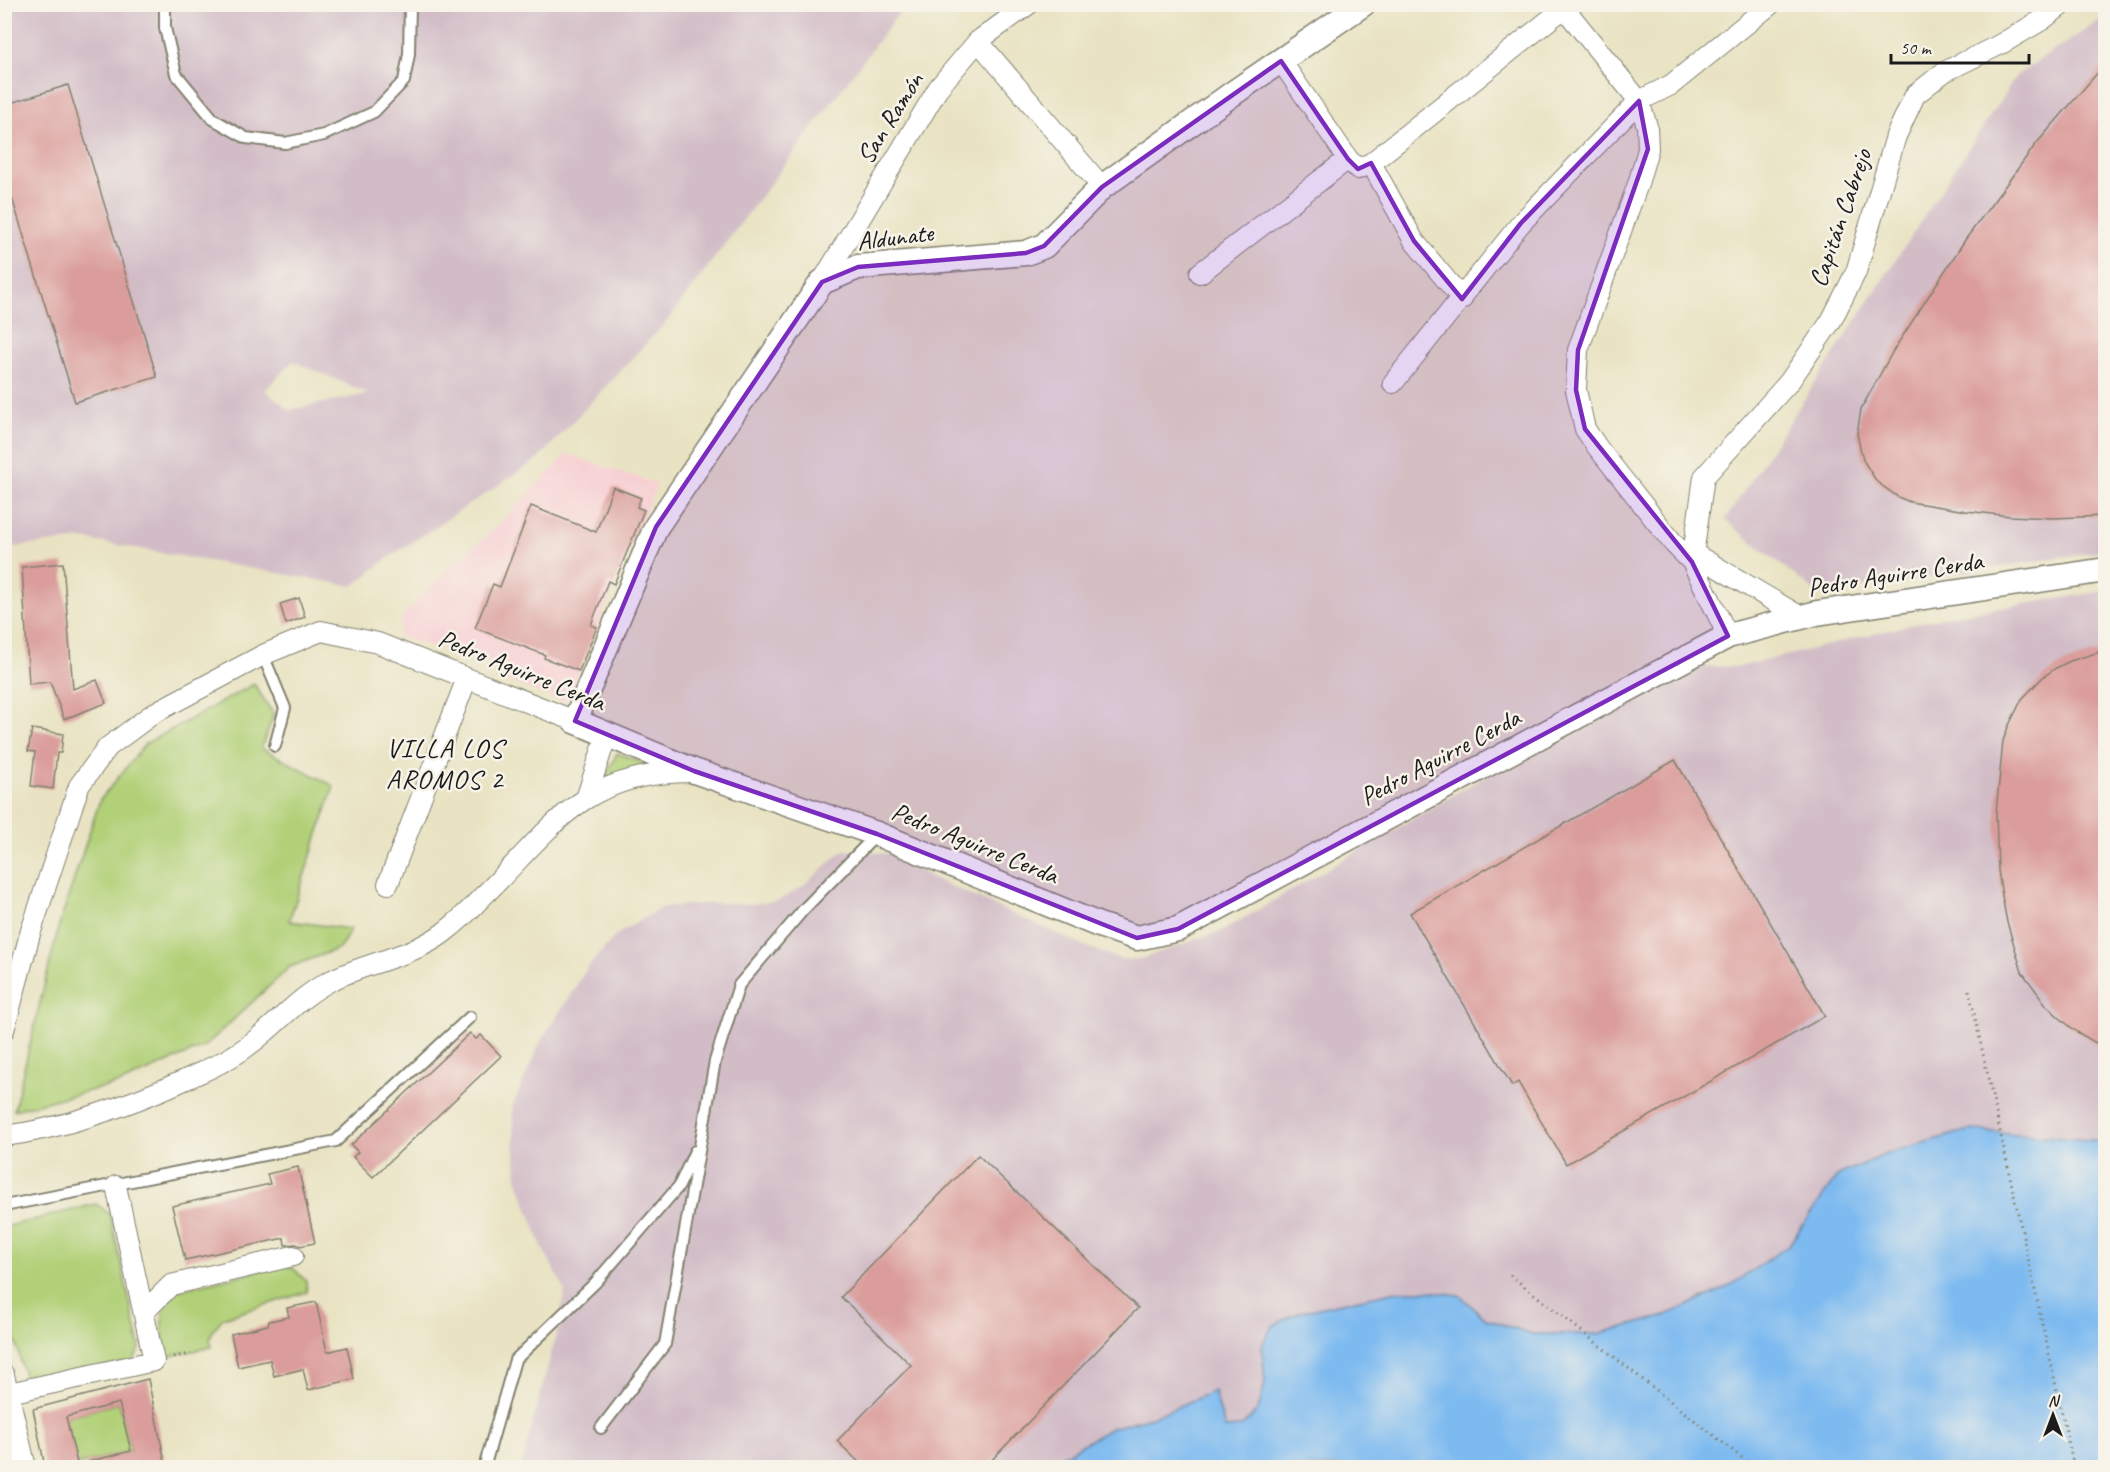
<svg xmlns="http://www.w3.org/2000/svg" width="2110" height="1472" viewBox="0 0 2110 1472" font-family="Caveat,sans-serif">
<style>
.built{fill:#f7cfd3}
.industrial{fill:#d2bdc7;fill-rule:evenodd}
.green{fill:#b1d077;stroke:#66764a;stroke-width:1.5}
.water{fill:#7dbaf0;stroke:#4c6b86;stroke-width:1.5}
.building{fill:#da9d9b}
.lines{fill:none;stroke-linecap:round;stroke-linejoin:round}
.service-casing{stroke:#828070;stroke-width:14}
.minor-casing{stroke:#828070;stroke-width:22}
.tertiary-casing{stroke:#828070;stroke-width:27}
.path{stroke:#828070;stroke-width:3;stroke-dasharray:1.5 4.5;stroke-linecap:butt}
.service{stroke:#fff;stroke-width:10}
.minor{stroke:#fff;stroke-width:20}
.tertiary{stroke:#fff;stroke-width:24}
.marked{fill:#7b2cbf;fill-opacity:0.2;stroke:#7b2cbf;stroke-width:4.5;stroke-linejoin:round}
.labels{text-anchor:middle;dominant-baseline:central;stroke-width:5;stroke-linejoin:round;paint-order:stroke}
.street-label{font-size:26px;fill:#1c1c1c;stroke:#f7f3e8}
.neighbourhood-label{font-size:27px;letter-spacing:1.5px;fill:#1c1c1c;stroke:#f7f3e8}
</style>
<rect width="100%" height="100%" fill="#f7f3e8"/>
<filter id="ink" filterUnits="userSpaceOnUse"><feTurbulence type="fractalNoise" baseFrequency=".0167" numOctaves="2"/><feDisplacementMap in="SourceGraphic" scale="12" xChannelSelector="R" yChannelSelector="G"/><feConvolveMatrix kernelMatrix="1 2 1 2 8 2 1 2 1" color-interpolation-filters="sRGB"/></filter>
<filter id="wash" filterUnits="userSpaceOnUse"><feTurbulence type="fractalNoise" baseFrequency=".008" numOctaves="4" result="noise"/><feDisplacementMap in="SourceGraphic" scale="24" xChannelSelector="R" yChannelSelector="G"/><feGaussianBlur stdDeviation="1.35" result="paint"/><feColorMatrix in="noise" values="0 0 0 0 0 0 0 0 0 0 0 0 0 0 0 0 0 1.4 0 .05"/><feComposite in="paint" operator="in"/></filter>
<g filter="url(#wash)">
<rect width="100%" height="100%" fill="#e9e3c3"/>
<!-- built -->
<path class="built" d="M567,454L657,484L566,703L502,679L498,668L447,645L435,648L399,636L401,618L444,573L491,532Z"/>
<!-- industrial -->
<path class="industrial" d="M4,5H905L667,321L538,459L385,560L353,586L82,539L5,548ZM293,361L368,393V394L289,410L265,390Z
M2105,17V550L1819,595L1725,520L2017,75Z
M2105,591V1143L2090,1140L1969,1130L1891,1152L1838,1175L1788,1246L1728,1287L1662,1317L1597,1334H1532L1486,1319L1459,1295L1429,1291H1397L1300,1312L1272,1326L1262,1346L1266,1383L1258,1410L1241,1427L1225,1428L1213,1391L1155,1416L1111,1428L1047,1465V1467H521L558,1328L565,1290L542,1247L517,1178L512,1107L540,1043L588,967L616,935L663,907L712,903L753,904L778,901L803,886L844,850L891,854L933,878L1084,946L1120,959L1137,960L1224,930L1672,666L1739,667L1943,617Z"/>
<!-- green -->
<path class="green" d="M254,684L274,715L261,748L334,786L289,921L351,929L340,948L290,967L205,1046L121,1083L14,1110L59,925L100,800L145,744Z
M617,753L648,765L605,779Z
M96,1204L110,1214L140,1348L133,1361L37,1382L24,1375L5,1298L4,1227Z
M285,1265L294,1269L306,1281L307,1292L223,1318L213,1330L210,1339L212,1347L165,1357C162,1333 157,1311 174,1291Z
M119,1403L131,1451L77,1465L66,1417Z"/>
<!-- water -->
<path class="water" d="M1969,1130L2090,1140L2105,1143V1467H1047V1465L1111,1428L1155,1416L1214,1391L1225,1428L1241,1427L1258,1410L1265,1383L1262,1346L1272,1326L1300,1312L1397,1291H1429L1459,1295L1486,1319L1532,1334H1597L1662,1317L1728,1287L1788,1246L1838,1175L1891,1152Z"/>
<g id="blocks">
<!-- building -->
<path class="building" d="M2106,63V516L2053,518L2010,516L1966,511L1910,502L1898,497L1877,482L1863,460L1857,434L1861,409L1893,351L1965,240L2036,144Z
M68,85L157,377L75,402L4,172V105Z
M613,487L641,498L637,507L644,510L614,584L608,581L591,625L597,627L579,671L544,658L545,655L475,628L493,584L500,587L531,506L596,532Z
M63,563L73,689L97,680L106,703L64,719L50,682L29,684L22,567Z
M299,598L305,617L286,624L280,604Z
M2106,650V1049L2077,1032L2062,1020L2047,1006L2022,972L2007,922L2002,896L1998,870L1996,813L2003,741L2008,727L2022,699L2043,677L2056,668L2070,661Z
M32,729L63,734L61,753H57L53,789L31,786L35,752L28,751Z
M1675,760L1825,1016L1566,1164L1518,1082L1512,1086L1410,913Z
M470,1033L476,1039L481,1035L501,1056L373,1177L353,1157L358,1152L351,1145Z
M978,1155L1138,1308L985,1467H864L837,1441L911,1365L841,1297Z
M298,1167L315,1243L300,1246L296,1244L285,1245L284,1238L185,1260L172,1206L270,1184L267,1174Z
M316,1302L327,1352L347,1347L354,1379L308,1390L303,1369L274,1376L270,1360L238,1367L231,1334L268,1325L269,1321L289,1317L287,1308Z
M148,1379L166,1467H88L87,1462L131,1451L119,1403L66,1417L78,1467H45L33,1409Z"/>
</g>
</g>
<g filter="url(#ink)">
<use href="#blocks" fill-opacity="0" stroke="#828070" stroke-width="1.5"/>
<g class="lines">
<!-- service casing -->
<g class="service-casing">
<path id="service" d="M165,4V28L176,74L213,119L246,138L285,143L324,135L374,112L404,81L409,54L410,4
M263,655L285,708L275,746
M4,1206L336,1141L470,1017
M601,1428L665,1344L715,1061L739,985L804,909L877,834
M484,1468L515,1360L595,1283L679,1186L695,1151"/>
</g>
<!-- minor casing -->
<g class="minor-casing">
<path id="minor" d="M1561,4L1639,101L1647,126L1648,149L1638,184L1578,350L1576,390L1585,429L1598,448L1674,544L1692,562L1728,636
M978,41L1102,187
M1281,61L1348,159L1358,169L1371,163L1569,4
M1371,163L1414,241L1462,299
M1200,273L1348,159
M822,282L939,87L978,41L1029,4
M1393,383L1521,223L1639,101L1671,85L1771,4
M1693,553L1801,617
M1692,562L1704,477L1789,382L1831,321L1856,272L1896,136L1915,95L1944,72L2001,44L2042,20L2063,4
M586,799L607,734
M388,884L467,678
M4,1030L30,934L79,786L108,747L154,713L263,655L321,631L378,643L575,721
M4,1136C68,1128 132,1104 189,1078C208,1069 228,1061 245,1048C275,1027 297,998 330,981C366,962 409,958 442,934C457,923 470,910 482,897C515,866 546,825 584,800C615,780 654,772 692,772
M144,1312L171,1285L293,1256
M4,1375L26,1468
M8,1390L18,1391L154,1361L116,1186"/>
</g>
<!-- tertiary casing -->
<g class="tertiary-casing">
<path id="tertiary" d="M1363,4L1232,94L1102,187L1044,246L1026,253L858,267L822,282L656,527L575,721L694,771L877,834L1099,925L1137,938L1178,929L1728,636L1817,613L2106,570"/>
</g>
<!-- path -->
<path class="path" d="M1969,990L2074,1468
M1510,1275L1755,1468
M173,1357L191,1354"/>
<!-- service -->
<use href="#service" class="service"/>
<!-- minor -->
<use href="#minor" class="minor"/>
<!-- tertiary -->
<use href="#tertiary" class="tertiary"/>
</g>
</g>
<!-- marked area -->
<path class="marked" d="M1281,61L1348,159L1358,169L1371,163L1414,241L1462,299L1521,223L1639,101L1648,149L1578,350L1576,390L1585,429L1692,562L1728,636L1178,929L1137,938L877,834L694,771L575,721L656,527L822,282L858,267L1026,253L1044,246L1102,187Z"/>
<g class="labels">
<!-- street labels -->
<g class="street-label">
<text transform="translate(890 118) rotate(-58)">San Ramón</text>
<text transform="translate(1840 218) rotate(-71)">Capitán Cabrejo</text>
<text transform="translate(895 237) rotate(-7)">Aldunate</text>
<text transform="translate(1895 574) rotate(-9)">Pedro Aguirre Cerda</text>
<text transform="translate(522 670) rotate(22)">Pedro Aguirre Cerda</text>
<text transform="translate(1440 757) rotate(-28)">Pedro Aguirre Cerda</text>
<text transform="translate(975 843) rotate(22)">Pedro Aguirre Cerda</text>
</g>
<!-- neighbourhood labels -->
<g class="neighbourhood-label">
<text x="445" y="748">VILLA LOS<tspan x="445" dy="31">AROMOS 2</tspan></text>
</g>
</g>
<!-- margin -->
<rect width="2110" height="1472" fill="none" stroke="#f7f3e8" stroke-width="24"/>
<!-- north arrow -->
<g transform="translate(2053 1415)" stroke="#f7f3e8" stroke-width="4.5" paint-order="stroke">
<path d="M0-4.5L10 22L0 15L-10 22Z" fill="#1c1c1c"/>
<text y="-9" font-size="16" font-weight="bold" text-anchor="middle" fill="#1c1c1c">N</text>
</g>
<!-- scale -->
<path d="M1891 54v9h138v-9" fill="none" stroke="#1c1c1c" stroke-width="3"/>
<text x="1900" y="54" font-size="18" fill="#1c1c1c" stroke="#f7f3e8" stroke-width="4.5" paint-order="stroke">50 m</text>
</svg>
